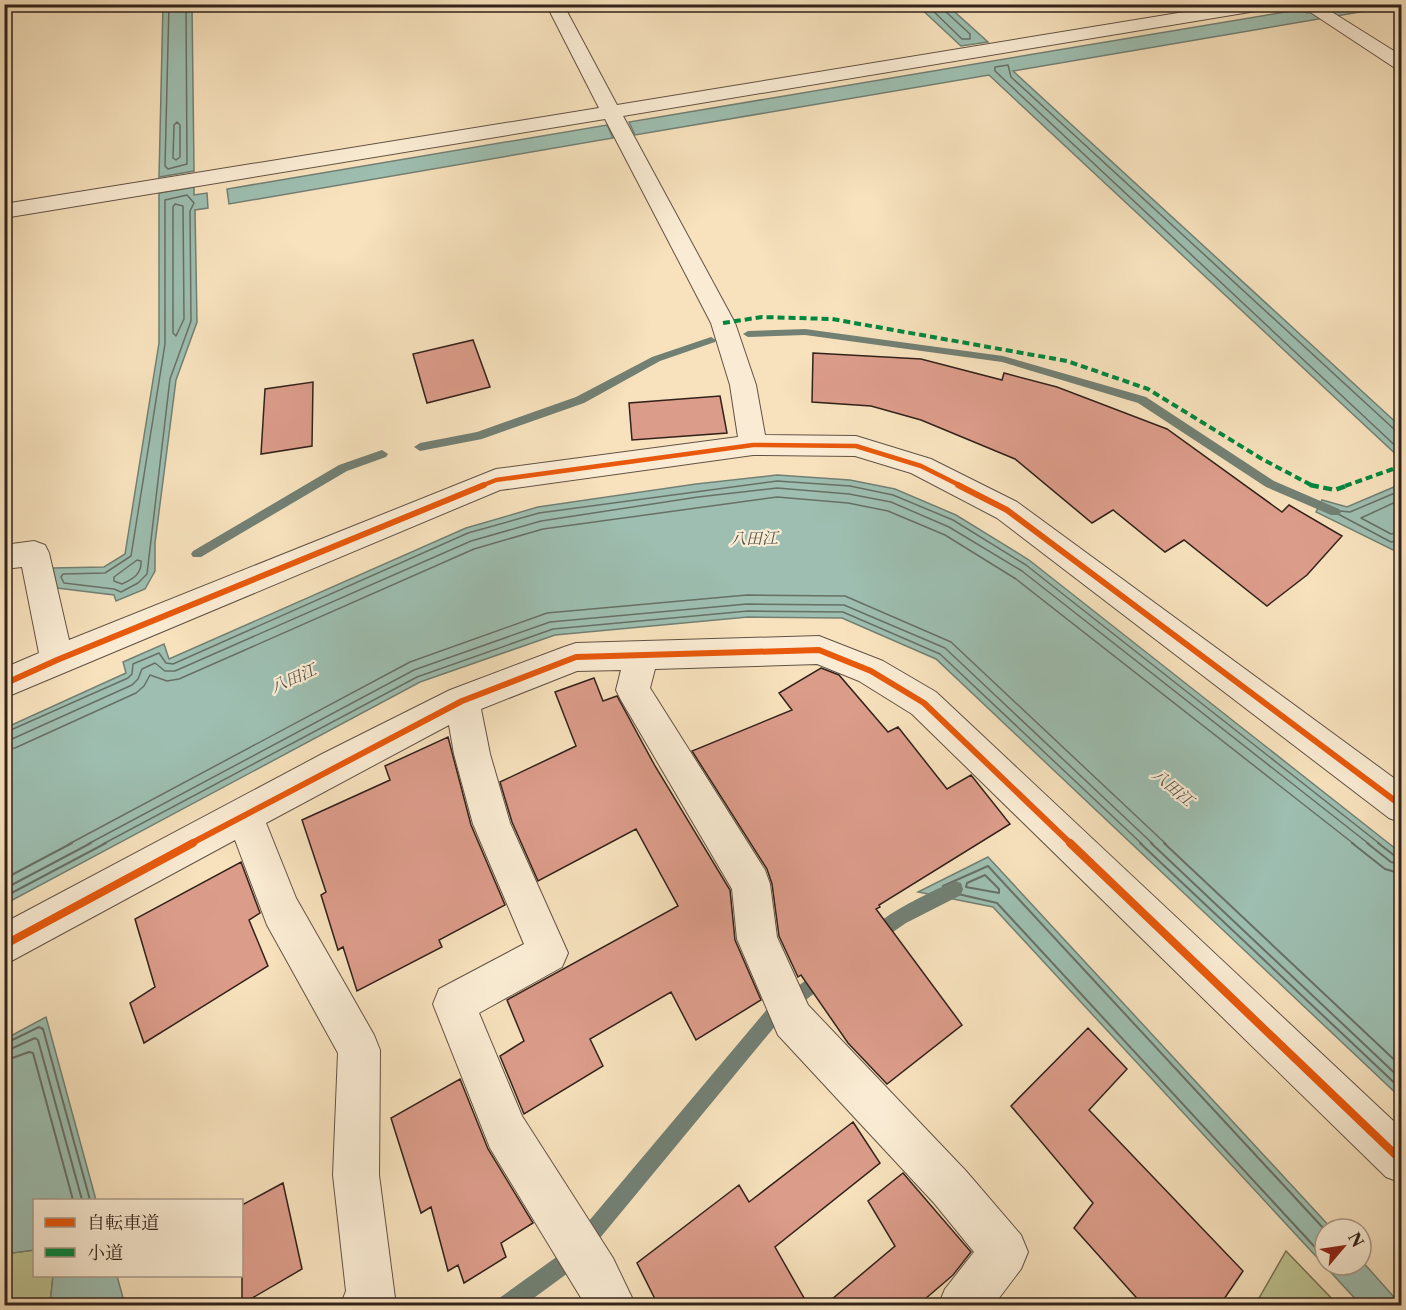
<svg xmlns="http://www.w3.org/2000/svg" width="1406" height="1310" viewBox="0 0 1406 1310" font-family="'Libre Caslon Text','Noto Serif JP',serif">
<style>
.green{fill:#bdc391;stroke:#787256;stroke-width:1.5}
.water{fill:#9dbeb0;stroke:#728074;stroke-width:1.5}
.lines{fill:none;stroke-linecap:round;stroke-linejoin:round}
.shore-far1{stroke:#687066;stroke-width:1.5}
.shore{stroke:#687066;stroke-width:2}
.stream{fill:#728074;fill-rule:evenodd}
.building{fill:#dc9c8a;stroke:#32221b;stroke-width:1.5}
.minor-casing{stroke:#635244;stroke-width:2}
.minor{fill:#faecd4;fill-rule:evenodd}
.quiet-far1{stroke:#00873e;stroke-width:4;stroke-dasharray:7 4;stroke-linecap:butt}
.quiet{stroke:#00873e;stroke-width:4.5;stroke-dasharray:9 4.5;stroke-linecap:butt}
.cycleway-far2-casing{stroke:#faecd4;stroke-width:8}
.cycleway-far1-casing{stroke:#faecd4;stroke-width:10}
.cycleway-casing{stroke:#faecd4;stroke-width:11}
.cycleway-far2{stroke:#e8590c;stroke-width:4.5}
.cycleway-far1{stroke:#e8590c;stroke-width:6}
.cycleway{stroke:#e8590c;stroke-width:8}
.labels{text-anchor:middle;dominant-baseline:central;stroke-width:4.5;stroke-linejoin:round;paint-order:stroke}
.water-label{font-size:16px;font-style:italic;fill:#525148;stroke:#faecd4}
</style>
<rect width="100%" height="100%" fill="#f7e2bd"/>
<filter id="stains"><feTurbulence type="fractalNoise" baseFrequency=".00333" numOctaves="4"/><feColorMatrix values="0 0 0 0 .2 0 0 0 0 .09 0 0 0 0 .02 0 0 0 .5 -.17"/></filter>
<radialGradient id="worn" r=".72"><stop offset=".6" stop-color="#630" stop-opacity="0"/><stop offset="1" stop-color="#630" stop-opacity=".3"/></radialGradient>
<!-- green -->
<path class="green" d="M34,1250V1276H53L50,1305H5L4,1254Z
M1286,1251L1338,1305H1255Z"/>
<!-- water -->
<path class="water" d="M163,5H192L194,171L159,177Z
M917,5H947L988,42L961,46Z
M1325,5H1401L1013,71L1401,427V459L989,75L635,135L629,122L1297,10L1308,13L1325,10Z
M607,125L613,138L229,204L227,189Z
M194,187V195L207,193L208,208L195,210L197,322L176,380L155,543V571L145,589L116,601L114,595L57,588L53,568L104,567L125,554L159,343V193Z
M777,475L850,480L895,489L956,515L1029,560L1401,853V1098L936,659L842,618L748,617L555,635L420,682L5,904V728L126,673L123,662L164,644L169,659L466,528L538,507L696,484Z
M1401,484V545L1393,550L1316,512L1322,500L1347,507Z
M988,857L1332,1229H1325V1265H1361V1260L1401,1305H1361L993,907L918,892Z
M46,1017L96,1200H34V1250L5,1254V1039Z
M53,1276H117L125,1305H50Z"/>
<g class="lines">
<!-- shore-far1 -->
<path class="shore-far1" d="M169,4L165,166L168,169L187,164L186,4
M926,4L962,39H970V34L945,11L943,4
M177,122L180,125V157L176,160L173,158L174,125Z
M187,195L194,203L190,211L191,321L170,379L147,574L138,583L121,592L114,589L64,583L61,577L63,574L105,573L131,556L165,344V200Z
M175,204L183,206L184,319L176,336L173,333V207Z
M1402,431L1395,430L1011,77L1008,65L995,67V71L1402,452
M1402,490L1350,512L1340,511L1338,514L1391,542L1402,540
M1402,499L1361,518L1391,534L1402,532
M137,560L141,561C142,574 133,579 122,584L114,581V577Z
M4,733L128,678L132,674L133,664L159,653L166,663L173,664L468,533L539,513L777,481L850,486L893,495L953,520L1026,565L1380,844
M4,740L12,739L132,685L138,679L142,669L155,663L165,671H175L471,541L541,521L698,497L777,488L849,494L891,502L949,527L1022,571L1369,844
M4,749L15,748L136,693L144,686L150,675L167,681L179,679L474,549L543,529L777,497L848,503L888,511L945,535L1016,579L1354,844
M69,844L410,662L547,613L747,595L845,596L951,642L1166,844
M88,844L414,670L550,622L747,604L844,605L945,648L1153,844
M103,844L417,677L553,629L748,611L843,612L940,654L1142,844"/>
<!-- shore -->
<path class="shore" d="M1140,843L1402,1090
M1151,843L1402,1080
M1164,843L1402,1067
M1352,843L1385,869L1402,874
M1367,843L1391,862L1402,865
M1378,843L1395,856L1402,857
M985,875L999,889V893L966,887L967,883Z
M4,879L72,843
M4,889L91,843
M4,897L106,843
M4,1044L39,1027L43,1029L90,1200
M4,1052L35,1038L38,1040L82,1200
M4,1061L29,1052L33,1053L73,1200
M1325,1230L988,866L943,886L945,891L997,903L1325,1258"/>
<!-- stream -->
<path class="stream" d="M805,329L1003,356L1146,397L1274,481L1339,509L1341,512L1339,515H1331L1266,487L1138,403L1002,362L805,335L748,337L743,334L748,331Z
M711,337L716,340L715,342L660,361L584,403L482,439L420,451L414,447L420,443L477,432L576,397L652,357Z
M382,450L388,454L386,457L347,471L201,557H193L191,554L193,551L339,465Z
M955,881L961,883L963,889L961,895L906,923L874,945L868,943L866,937C874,918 934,890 955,881Z
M823,968L829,970L831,976L829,982L781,1019L576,1267L523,1306H495L498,1299L562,1253L769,1007Z"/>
</g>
<!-- building -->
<path class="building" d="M473,340L490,387L427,403L413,354Z
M813,353L921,359L1002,380L1004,373L1057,387L1167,429L1282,512L1289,505L1342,536L1307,575L1267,606L1184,540L1165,552L1113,510L1092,523L1015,459L921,420L871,406L812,402Z
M313,382L312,446L261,454L265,389Z
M720,396L727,433L632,440L629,403Z
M821,668L839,675L888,732L898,727L947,789L971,775L1010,824L879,905L880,907L876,909L962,1025L887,1084L848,1043L801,975L798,977L779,936L772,884L767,869L692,751L792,710L779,693Z
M594,678L603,701L617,696L655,766L730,890L735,940L761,1000L696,1040L671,992L590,1039L603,1066L524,1114L500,1056L524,1041L507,1000L678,906L636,829L538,881L512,822L500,782L576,746L555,692Z
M448,737L471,825L505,905L439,940L442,947L357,991L343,947L338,950L321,895L326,892L302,820L390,780L385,766Z
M241,862L260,913L249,920L268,966L144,1043L130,1003L155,987L135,919Z
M1088,1028L1127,1069L1089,1110L1243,1271L1220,1305H1143L1074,1228L1093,1203L1011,1106Z
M460,1079L488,1149L533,1223L501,1243L506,1257L464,1283L458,1265L448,1271L431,1207L421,1213L391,1118Z
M853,1122L880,1163L775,1247L808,1305H658L637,1263L739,1185L749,1202Z
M903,1173L971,1252L953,1275L918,1305H825L895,1246L868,1201Z
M283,1183L302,1269L242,1304V1205Z"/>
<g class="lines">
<!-- minor casing -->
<g class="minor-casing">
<path id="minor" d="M546,4H563L617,105L1233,4H1276L1268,9L623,116L735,323L756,385L765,435L856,436L931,459L1017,502L1402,784V823L1389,818L997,518L911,473L855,456L753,455L500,490L4,698V668L39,653L22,567L4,569V545L34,541L45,545L49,553L69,640L496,469L738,437L730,385L711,323L605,119L4,218V204L599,108Z
M1298,4H1319L1402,56V69L1395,68Z
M819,636L883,661L936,692L1402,1129V1183L1386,1177L912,714L859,681L817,664L655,669L650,688L765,870L770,884L777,937L808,1005L966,1171L1021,1235L1028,1252L1021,1269L993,1306H938L945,1289L974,1252L934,1203L778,1035L737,939L732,889L621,700L616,690L621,670L577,671L481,709L490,754L510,823L568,953L562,967L479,1013L522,1116L613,1258L636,1306H586L490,1148L433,1004L439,989L524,944L473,824L454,754L449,725L266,823L296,898L374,1035L380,1050L379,1175L395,1298L392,1306H340L346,1291L333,1175L338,1053L267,925L235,840L4,965V923L322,754L450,690L564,647L576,643Z"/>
</g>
<!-- minor -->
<use href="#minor" class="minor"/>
<!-- quiet-far1 -->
<path class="quiet-far1" d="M723,323L762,317L832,319L1067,361L1148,389L1262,459L1313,486
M1345,486L1393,469"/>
<!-- quiet -->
<path class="quiet" d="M1310,485L1335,490L1349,485"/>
<!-- cycleway-far2 casing -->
<g class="cycleway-far2-casing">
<path id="cycleway-far2" d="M481,486L496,480L753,445L856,446L921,466L961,486"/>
</g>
<!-- cycleway-far1 casing -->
<g class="cycleway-far1-casing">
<path id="cycleway-far1" d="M958,485L1007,510L1402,806
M4,684L57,660L484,485
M190,844L462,701L576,657L819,650L871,671L924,703L1071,844"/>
</g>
<!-- cycleway casing -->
<g class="cycleway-casing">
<path id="cycleway" d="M1070,843L1402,1161
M4,945L193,843"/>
</g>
<!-- cycleway-far2 -->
<use href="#cycleway-far2" class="cycleway-far2"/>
<!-- cycleway-far1 -->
<use href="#cycleway-far1" class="cycleway-far1"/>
<!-- cycleway -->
<use href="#cycleway" class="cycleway"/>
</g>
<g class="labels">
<!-- water labels -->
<g class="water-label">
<text transform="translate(754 538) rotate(-1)">八田江</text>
<text transform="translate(293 678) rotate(-24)">八田江</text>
<text transform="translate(1173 787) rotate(40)">八田江</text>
</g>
</g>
<!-- margin -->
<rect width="1406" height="1310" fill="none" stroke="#f7e2bd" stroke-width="24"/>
<rect x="6" y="6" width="1394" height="1298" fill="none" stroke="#32221b" stroke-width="3"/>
<rect x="12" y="12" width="1382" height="1286" fill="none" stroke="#32221b" stroke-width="1.5"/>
<!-- legend -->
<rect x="33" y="1199" width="210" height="78" fill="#faecd4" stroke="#aa9b8a" stroke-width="1.5"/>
<rect x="45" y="1218" width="30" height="9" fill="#e8590c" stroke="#aa9b8a" stroke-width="1.5"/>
<text x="87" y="1229" font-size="18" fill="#32221b">自転車道</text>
<rect x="45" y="1248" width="30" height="9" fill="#00873e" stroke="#aa9b8a" stroke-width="1.5"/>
<text x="87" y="1259" font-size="18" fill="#32221b">小道</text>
<!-- north arrow -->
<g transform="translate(1343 1247) rotate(61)"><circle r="28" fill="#faecd4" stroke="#aa9b8a" stroke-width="1.5"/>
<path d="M0-4.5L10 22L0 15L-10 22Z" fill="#8f2418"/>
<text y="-9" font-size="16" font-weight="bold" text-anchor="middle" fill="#32221b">N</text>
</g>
<rect width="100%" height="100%" filter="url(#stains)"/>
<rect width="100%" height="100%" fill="url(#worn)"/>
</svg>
